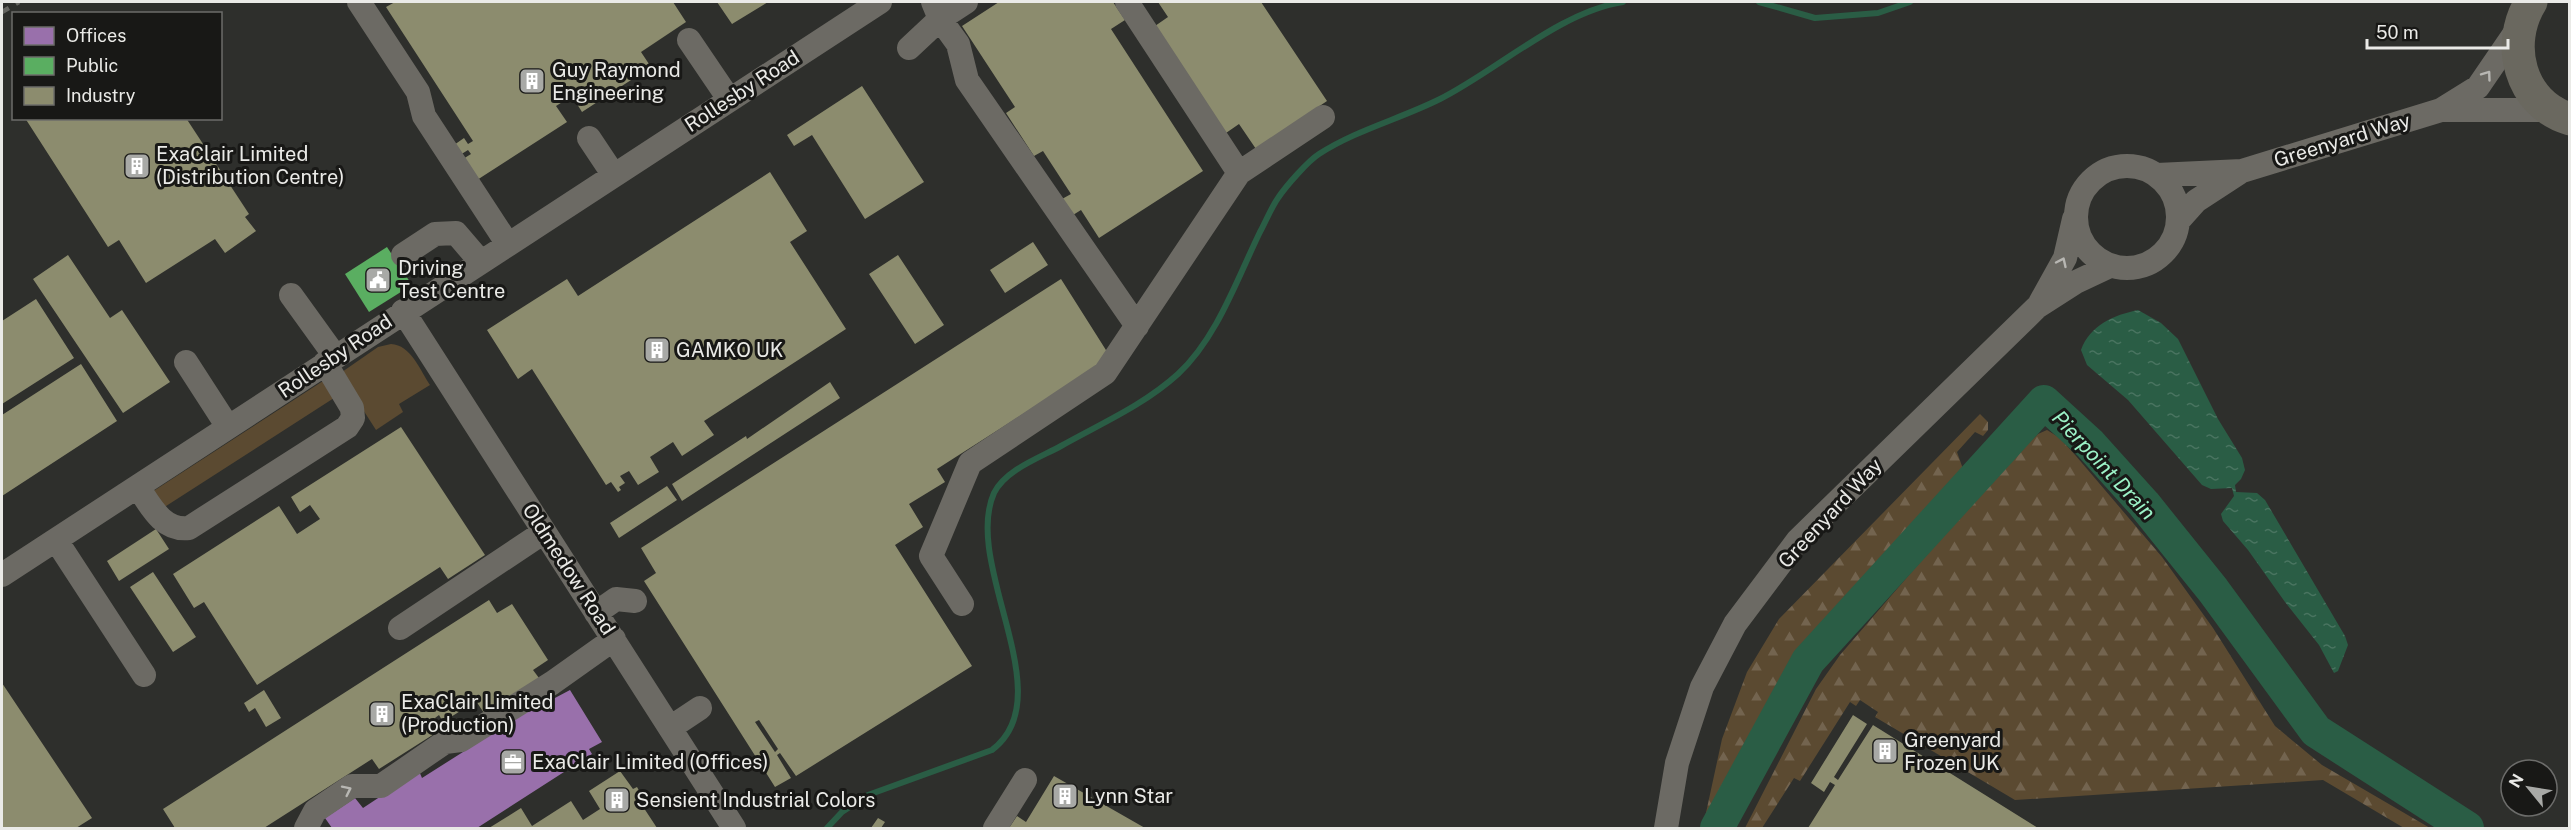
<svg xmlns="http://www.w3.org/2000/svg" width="2571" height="830" viewBox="0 0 2571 830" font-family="'Public Sans',sans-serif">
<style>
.green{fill:#5b4a31}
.forest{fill:url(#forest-firs)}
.water{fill:url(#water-ripples)}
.offices{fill:#9970ab}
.public{fill:#5aae61}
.industry{fill:#8c8c6e;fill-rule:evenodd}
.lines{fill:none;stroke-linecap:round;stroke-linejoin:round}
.stream{stroke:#2a5d45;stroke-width:6}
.river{stroke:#2a5d45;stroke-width:34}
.minor{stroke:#6c6a64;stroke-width:24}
.highway{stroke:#6a685f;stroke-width:33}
.rail{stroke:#666662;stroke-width:4.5;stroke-dasharray:8 8;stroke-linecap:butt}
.oneway{stroke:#b8b7b3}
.labels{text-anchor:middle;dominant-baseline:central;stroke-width:6;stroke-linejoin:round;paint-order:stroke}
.poi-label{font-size:20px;fill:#eaeae7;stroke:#181816;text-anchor:start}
.street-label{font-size:20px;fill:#eaeae7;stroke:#181816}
.water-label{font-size:21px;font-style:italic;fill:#9cf2c7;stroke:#181816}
</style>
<defs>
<pattern id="forest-firs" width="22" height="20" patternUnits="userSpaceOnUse" patternTransform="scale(1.5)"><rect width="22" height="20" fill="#5b4a31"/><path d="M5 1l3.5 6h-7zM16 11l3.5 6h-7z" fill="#73644f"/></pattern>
<pattern id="water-ripples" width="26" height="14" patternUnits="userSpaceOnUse" patternTransform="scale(1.5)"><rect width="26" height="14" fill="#2a5d45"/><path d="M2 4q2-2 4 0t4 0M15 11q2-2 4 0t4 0" fill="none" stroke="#497460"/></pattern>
</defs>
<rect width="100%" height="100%" fill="#2e2f2c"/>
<!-- green -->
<path class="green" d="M391,344C411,345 420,370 430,385L399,404L403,412L376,430L342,377V372L378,347Z
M323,381L334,398L163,508L152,492Z"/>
<!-- forest -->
<path class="forest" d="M1980,414L1988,422V430L1983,436L1975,432L1957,452L1963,469L1914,529L1854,589L1824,624L1780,683L1709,823L1704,822L1722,739L1747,672L1779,619Z
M2047,430L2060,438L2076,456L2162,557L2213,628L2275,726L2322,765L2430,828H2404L2323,780L2015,800L1875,717L1878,712L1860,700L1856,706L1850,702L1800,781L1794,778L1762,828H1745L1816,689L1840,655L2003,466L2038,434Z"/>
<!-- water -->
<path class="water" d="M2138,310L2161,323L2178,339L2218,419L2242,458L2245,470L2241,479L2235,485L2236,492L2257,493L2265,500L2345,636L2348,645L2338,671L2334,673L2319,645L2285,602L2248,550L2223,521L2221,514L2234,496L2232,488L2211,489L2202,485L2128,400L2087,365L2081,350C2090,325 2114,315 2138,310Z"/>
<!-- offices -->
<path class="offices" d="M570,690L602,742L589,749L592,754L477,828H332L325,818L355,798L363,808L419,771L422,778L548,698L553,699Z"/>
<!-- public -->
<path class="public" d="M387,247L412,285L369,312L345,274Z"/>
<!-- industry -->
<path class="industry" d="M395,2H673L686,22L641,52L651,67L582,112L572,96L556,106L567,122L477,180L463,159L471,154L468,150L460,155L454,145L464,138L468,144L473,141L386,7Z
M717,2H768L732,24Z
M999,2H1113L1125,20L1111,29L1203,171L1099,238L1081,210L1073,215L1062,199L1071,194L1043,151L1034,156L1006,113L1015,107L962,26Z
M1158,2H1261L1327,101L1256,149L1239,124L1226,133L1155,26L1168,17Z
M862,86L924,182L865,219L812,135L794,146L787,135Z
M25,118H186L249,214L245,217L256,231L225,253L215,239L146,283L119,240L108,247Z
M770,172L807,231L790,242L846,329L704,421L714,435L682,456L673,442L650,457L659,472L638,485L629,471L620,476L625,483L619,487L621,490L618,492L611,482L606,485L532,369L518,379L487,330L567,279L578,296Z
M1033,242L1048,265L1005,293L990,270Z
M68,255L110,318L122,310L170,382L123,413L33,279Z
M898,255L944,325L915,344L869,274Z
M1061,279L1111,358L937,469L945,482L909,504L923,527L895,545L972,666L796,776L780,753L777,755L791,778L775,787L644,581L656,573L641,548ZM759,720L778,749L775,752L755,722Z
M36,299L74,358L2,404V321Z
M81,364L117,421L2,496V415Z
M830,382L840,398L682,501L672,484L746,436L747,439Z
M401,427L485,555L448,579L440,567L257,685L204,602L194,608L173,574L279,506L297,534L320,519L310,505L300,512L291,497Z
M667,486L677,500L619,538L610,523Z
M156,529L169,549L119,581L107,561Z
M153,572L196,637L173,652L130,587Z
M489,600L497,613L512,604L548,660L533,670L539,678L484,713L476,701L443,722L439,715L435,718L442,729L379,769L372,759L264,828H175L163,809Z
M2,683L92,818L76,828H2Z
M264,690L281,718L266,727L255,708L249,712L244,703Z
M1853,715L1867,724L1834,777L1838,780L1873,725L2038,828H1808L1835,785L1830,782L1824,792L1811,783Z
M620,771L633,789L637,787L642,796L638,799L657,828H489L521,808L532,826L571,801L583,820L600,809L589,791Z
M1054,776L1145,828H1009L1017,816L1026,822Z
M878,818L885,822L881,828H871Z"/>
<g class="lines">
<!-- stream -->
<path class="stream" d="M1759,2L1815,18L1878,13L1910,2
M827,828L842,812L868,795L992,750C1063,697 962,565 994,493C1005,470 1039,458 1061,446C1100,424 1144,405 1178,374C1217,338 1237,279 1260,232C1266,221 1271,208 1278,198C1286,186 1308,161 1319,154C1356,130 1400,119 1440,99C1496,71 1561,11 1623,2"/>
<!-- river -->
<path class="river" d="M1717,828L1808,661L2044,402L2090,444L2144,504L2213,590L2316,731L2467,828"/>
<!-- minor -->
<path class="minor" d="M359,2L418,92L424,116L507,243
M966,2L940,19L958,44L967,80L1137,326
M1127,2L1239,173
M689,40L729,99
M909,48L940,19L933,2
M2442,110H2551
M589,138L613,174
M2076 217a51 51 0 1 1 102 0a51 51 0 1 1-102 0Z
M2157,175L2242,171L2441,110L2478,87L2519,27
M2179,220L2196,201L2242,171
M403,255L435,234L456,233L480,261
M291,295L335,356
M2040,303L2065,258L2074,219
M403,311L734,828
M186,362L228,427
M138,487C151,507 163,531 189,528L347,427L353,418L352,408L325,363
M56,540L144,675
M2,575L880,2
M962,604L931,556L970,463L1105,373L1239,173L1323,117
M596,613L616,599L635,601
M400,628L544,532
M670,728L700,708
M306,828L315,811L352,786H381L445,742L461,740L552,683L614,639
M995,828L1025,780
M1666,828L1677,763L1702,687L1735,624L1798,540L2037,307L2076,282L2110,266"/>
<!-- highway -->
<path class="highway" d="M2531,2C2505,43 2519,104 2570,119"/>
<!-- rail -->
<path class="rail" d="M2,12L19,2"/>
</g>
<!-- one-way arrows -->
<defs><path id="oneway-chevron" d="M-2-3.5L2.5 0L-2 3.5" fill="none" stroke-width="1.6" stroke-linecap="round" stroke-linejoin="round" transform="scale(1.5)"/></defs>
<g class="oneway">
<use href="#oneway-chevron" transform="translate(2487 75) rotate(-54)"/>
<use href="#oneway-chevron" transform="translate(2062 262) rotate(-65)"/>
<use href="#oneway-chevron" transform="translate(347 790) rotate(-26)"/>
</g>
<!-- icons -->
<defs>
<g id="building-square" transform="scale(1.35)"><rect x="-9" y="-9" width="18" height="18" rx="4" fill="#a8a9a6" stroke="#181816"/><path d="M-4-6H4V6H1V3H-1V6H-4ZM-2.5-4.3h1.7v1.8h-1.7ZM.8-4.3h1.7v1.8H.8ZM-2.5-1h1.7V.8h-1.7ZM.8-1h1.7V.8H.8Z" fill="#fff"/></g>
<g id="civic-square" transform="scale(1.35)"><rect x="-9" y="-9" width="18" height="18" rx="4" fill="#a8a9a6" stroke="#181816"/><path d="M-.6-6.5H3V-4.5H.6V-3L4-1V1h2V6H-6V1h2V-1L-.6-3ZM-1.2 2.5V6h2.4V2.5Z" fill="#fff"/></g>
<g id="office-square" transform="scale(1.35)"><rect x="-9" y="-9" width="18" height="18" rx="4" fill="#a8a9a6" stroke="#181816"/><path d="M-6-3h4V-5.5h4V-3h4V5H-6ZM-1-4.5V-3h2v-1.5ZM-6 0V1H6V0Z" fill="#fff"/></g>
</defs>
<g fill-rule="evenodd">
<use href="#building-square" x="532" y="81"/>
<use href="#building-square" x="137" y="166"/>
<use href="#civic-square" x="378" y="280"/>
<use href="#building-square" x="657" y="350"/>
<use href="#building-square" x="382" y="714"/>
<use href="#building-square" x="1885" y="751"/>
<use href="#office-square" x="513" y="762"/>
<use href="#building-square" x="1065" y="796"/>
<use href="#building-square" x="617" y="800"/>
</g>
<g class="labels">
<!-- poi labels -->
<g class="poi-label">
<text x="552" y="70">Guy Raymond<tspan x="552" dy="23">Engineering</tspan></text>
<text x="156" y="154">ExaClair Limited<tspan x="156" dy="23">(Distribution Centre)</tspan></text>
<text x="398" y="268">Driving<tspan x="398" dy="23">Test Centre</tspan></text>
<text x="676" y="350">GAMKO UK</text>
<text x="401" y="702">ExaClair Limited<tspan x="401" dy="23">(Production)</tspan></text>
<text x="1904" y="740">Greenyard<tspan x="1904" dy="23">Frozen UK</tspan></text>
<text x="532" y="762">ExaClair Limited (Offices)</text>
<text x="1084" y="796">Lynn Star</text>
<text x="636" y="800">Sensient Industrial Colors</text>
</g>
<!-- street labels -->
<g class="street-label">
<text transform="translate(742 91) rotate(-33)">Rollesby Road</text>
<text transform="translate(2342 140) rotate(-17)">Greenyard Way</text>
<text transform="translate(335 356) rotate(-34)">Rollesby Road</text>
<text transform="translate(1830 513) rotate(-47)">Greenyard Way</text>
<text transform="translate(569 569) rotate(57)">Oldmedow Road</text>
</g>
<!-- water labels -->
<g class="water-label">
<text transform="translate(2104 465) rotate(47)">Pierpoint Drain</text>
</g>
</g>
<!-- border -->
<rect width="2571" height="830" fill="none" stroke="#eaeae7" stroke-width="6"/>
<!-- legend -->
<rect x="12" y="12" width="210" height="108" fill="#181816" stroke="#6c6c6a" stroke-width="1.5"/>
<rect x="24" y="27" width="30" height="18" fill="#9970ab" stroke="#6c6c6a" stroke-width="1.5"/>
<text x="66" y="42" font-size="18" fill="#eaeae7">Offices</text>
<rect x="24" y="57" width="30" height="18" fill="#5aae61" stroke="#6c6c6a" stroke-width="1.5"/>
<text x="66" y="72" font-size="18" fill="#eaeae7">Public</text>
<rect x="24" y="87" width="30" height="18" fill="#8c8c6e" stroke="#6c6c6a" stroke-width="1.5"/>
<text x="66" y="102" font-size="18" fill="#eaeae7">Industry</text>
<!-- north arrow -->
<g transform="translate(2529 788) rotate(300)"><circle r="28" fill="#181816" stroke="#6c6c6a" stroke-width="1.5"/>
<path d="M0-4.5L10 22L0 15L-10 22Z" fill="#a8a9a6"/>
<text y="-9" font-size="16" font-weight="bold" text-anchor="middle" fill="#eaeae7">N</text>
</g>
<!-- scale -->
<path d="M2367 39v9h141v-9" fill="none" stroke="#eaeae7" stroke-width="3"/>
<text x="2376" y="39" font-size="18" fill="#eaeae7" stroke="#181816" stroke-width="4.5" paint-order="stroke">50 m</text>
</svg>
